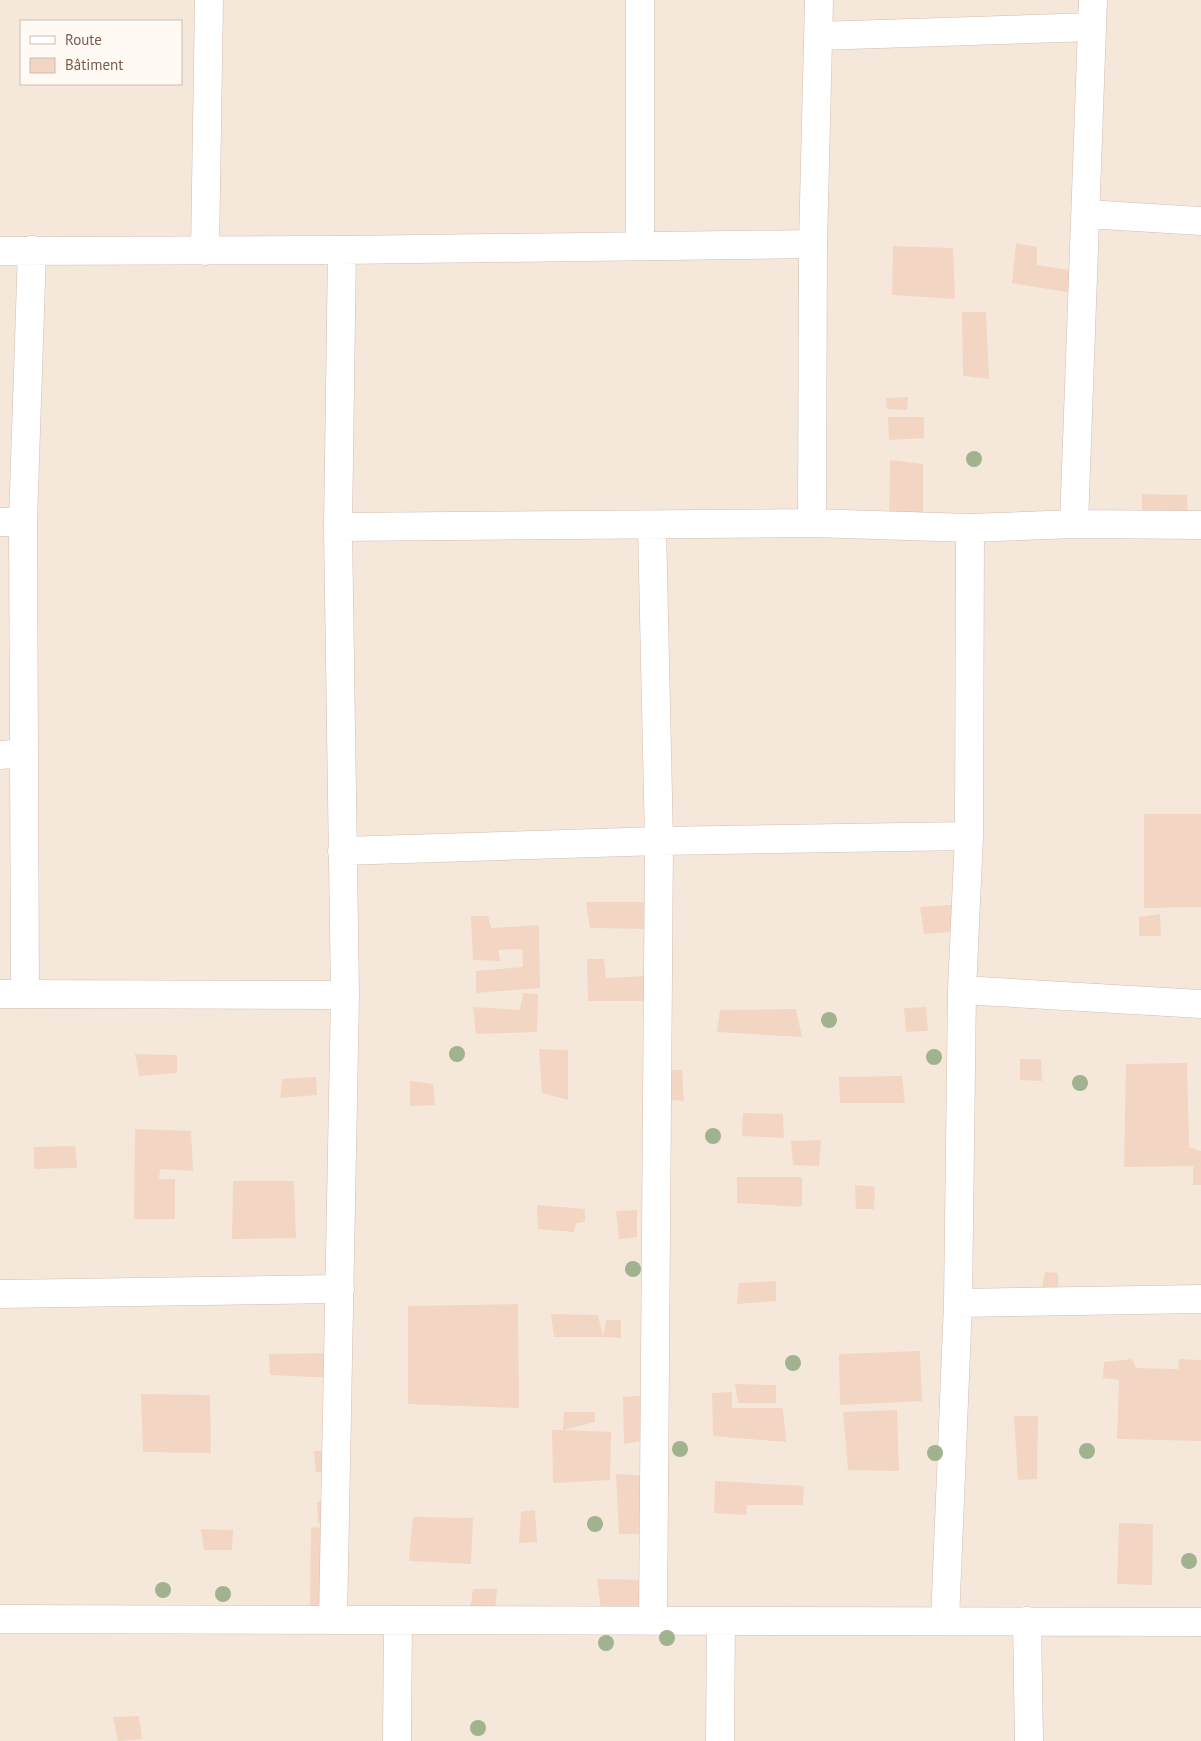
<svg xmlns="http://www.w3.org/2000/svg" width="1201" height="1741" viewBox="0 0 1201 1741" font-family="'PT Sans',sans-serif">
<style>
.residential{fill:#f5e8da;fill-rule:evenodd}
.building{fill:#f3d5c3}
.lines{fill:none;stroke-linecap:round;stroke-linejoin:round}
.minor-casing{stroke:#d1beb0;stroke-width:29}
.minor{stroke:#fff;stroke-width:28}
.tree{fill:#a0b28e}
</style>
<rect width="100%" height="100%" fill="#fdf6ec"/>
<!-- residential -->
<path class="residential" d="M0,0H1201V1741H0ZM21,21H181V84H21Z"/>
<!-- building -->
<path class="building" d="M1016,243L1037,247V265L1081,272L1079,294L1012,283Z
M893,246L953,248L955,299L892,295Z
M962,312H986L989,379L963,376Z
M908,397L907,410L887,409L886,398Z
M888,417H924V438L889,440Z
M890,460L923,464V525H889Z
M1142,494L1187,495L1188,519L1142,516Z
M1144,814H1201V907L1144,908Z
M586,902H652V929L590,928Z
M963,904L962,931L924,934L920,907Z
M1160,914L1161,936H1139V917Z
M471,916H488L491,928L539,925L540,988L476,993V971L523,967L522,949L498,950L500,961L473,960Z
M587,959H604L606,978L649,976L653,1001H588Z
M523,993L538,994L537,1032L476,1034L473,1007L520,1010Z
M926,1007L928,1031L906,1032L904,1008Z
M796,1009L802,1037L717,1032L720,1010Z
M539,1049L568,1050V1100L542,1093Z
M135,1054L177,1055V1073L139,1076Z
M1020,1059H1041L1042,1081L1020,1080Z
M1187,1063L1189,1147L1201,1151V1185H1193V1166L1124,1167L1126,1064Z
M660,1070H682L684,1101L662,1099Z
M902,1076L905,1103H840L839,1077Z
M316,1077L317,1095L280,1098L282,1079Z
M410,1081L433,1084L435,1105L410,1106Z
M743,1113L783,1114L784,1138L742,1136Z
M135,1129L191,1131L193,1171L160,1169L159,1179H175V1219H134Z
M821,1140L819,1166L793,1165L791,1141Z
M75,1146L77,1168L34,1169V1147Z
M737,1177H802V1207L737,1203Z
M233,1181H294L296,1238L232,1239Z
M855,1185L875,1187L874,1209H856Z
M537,1205L585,1209V1222L576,1223L574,1232L538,1229Z
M637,1210V1237L619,1239L616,1211Z
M1045,1272L1058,1273V1295L1041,1293Z
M776,1281V1301L737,1304L739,1283Z
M518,1304L519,1408L408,1404V1306Z
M551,1314L598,1315L603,1337H554Z
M606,1320H621V1338L603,1337Z
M920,1351L922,1401L840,1405L839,1354Z
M334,1353L335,1378L270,1375L269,1354Z
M1132,1359L1136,1368L1178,1369L1179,1359L1201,1360V1441L1117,1439L1119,1380L1103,1378L1104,1362Z
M735,1384L776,1385V1403H738Z
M732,1392V1408H783L786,1442L713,1436L712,1393Z
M141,1394L210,1395L211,1453L143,1452Z
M650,1395L648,1440L624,1444L623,1397Z
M897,1410L899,1471L848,1470L843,1412Z
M564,1412H595V1422L563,1430L611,1432L610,1480L553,1483L552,1430H563Z
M1014,1416H1038L1037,1479L1018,1480Z
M314,1451H335V1474L316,1472Z
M616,1474L650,1476V1534H619Z
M715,1481L804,1486L803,1505H747L746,1515L714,1513Z
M317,1502H332L331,1524L318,1523Z
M535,1510L537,1542L519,1543L521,1512Z
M413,1517L473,1518L471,1564L409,1561Z
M1119,1523L1153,1524L1152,1585L1117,1584Z
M311,1527L333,1529L332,1610L310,1609Z
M201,1529L233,1530L232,1550H204Z
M597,1579L649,1580L651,1609L601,1610Z
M473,1589H497L495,1611H470Z
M139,1716L142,1739L118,1741L113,1717Z"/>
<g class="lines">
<!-- minor casing -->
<g class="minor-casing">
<path id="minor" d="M818,36L1092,27
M1086,214L1201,221
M640,246V0
M0,251L342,250L813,244
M205,251L209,0
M0,522H23
M812,523L813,244L819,0
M1074,524L1093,0
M652,526L659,841L653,1621
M338,527L812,523L970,528L1074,524L1201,525
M0,755L24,753
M342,851L659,841L969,836
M962,990L1201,1004
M25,993L23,522L32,250
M0,994L345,995
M0,1294L340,1289
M958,1303L1201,1299
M0,1619L1201,1622
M333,1620L345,995L338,527L342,250
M945,1621L958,1303L962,990L969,836L970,528
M1027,1621L1029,1741
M397,1741L398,1620
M720,1741L721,1621"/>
</g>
<!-- minor -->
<use href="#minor" class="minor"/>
</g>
<!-- trees -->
<g class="tree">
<circle cx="974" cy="459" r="8"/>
<circle cx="829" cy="1020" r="8"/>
<circle cx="457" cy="1054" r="8"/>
<circle cx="934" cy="1057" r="8"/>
<circle cx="1080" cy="1083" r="8"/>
<circle cx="713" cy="1136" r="8"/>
<circle cx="633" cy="1269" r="8"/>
<circle cx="793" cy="1363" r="8"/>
<circle cx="680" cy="1449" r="8"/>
<circle cx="1087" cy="1451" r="8"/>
<circle cx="935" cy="1453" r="8"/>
<circle cx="595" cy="1524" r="8"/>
<circle cx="1189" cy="1561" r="8"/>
<circle cx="163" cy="1590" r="8"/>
<circle cx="223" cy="1594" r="8"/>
<circle cx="667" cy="1638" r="8"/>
<circle cx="606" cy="1643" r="8"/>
<circle cx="478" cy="1728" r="8"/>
</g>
<!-- legend -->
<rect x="20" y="20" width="162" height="65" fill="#fffaf3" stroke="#cabbb1"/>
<rect x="30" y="36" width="25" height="8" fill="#ffffff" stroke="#cabbb1"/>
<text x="65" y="45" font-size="15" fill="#7a5c4d">Route</text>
<rect x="30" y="58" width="25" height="15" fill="#f3d5c3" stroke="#cabbb1"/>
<text x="65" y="70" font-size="15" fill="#7a5c4d">Bâtiment</text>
</svg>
